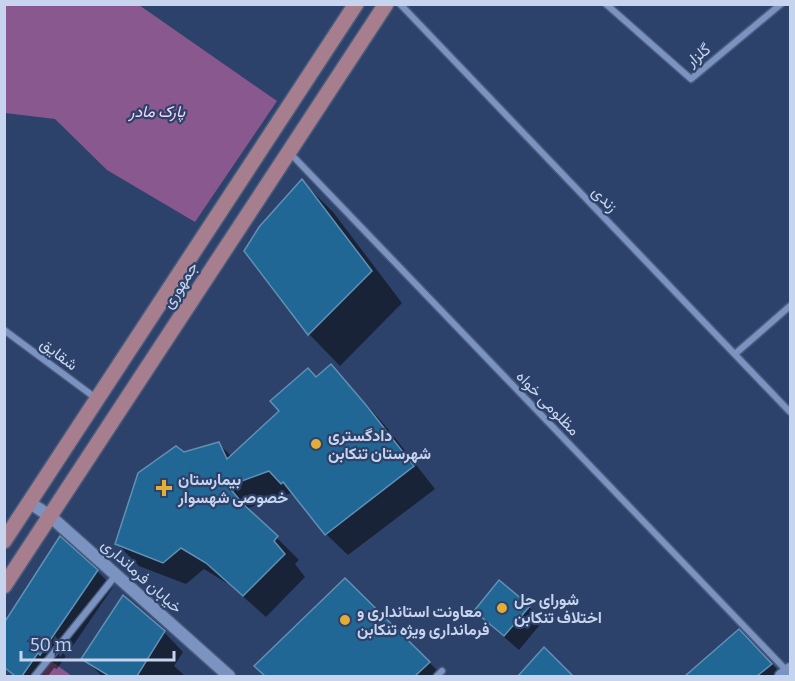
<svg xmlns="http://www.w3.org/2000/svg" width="795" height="681" viewBox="0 0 795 681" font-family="Bitter,Vazirmatn,serif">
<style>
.green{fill:#88588f}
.shadow{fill:#0007}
.building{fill:#216795;stroke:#6290b4;stroke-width:1.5}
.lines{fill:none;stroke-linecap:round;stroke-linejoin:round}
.street-casing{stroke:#4a5c7d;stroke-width:9}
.secondary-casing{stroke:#4a5c7d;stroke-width:15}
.primary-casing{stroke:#4a5c7d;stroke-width:18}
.street{stroke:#7a93c0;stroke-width:6}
.secondary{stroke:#7a93c0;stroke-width:12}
.primary{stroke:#a67e8e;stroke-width:15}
.poi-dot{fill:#e4ad35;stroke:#2d426a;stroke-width:2}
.labels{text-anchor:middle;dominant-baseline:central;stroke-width:4.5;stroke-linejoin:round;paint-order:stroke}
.street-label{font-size:16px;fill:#c7d4ed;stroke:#2d426a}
.park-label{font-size:16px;font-style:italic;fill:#f7d6fc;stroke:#2d426a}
.poi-label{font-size:16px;font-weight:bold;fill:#c7d4ed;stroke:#2d426a;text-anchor:start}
</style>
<rect width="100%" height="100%" fill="#2d426a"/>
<!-- green -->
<path class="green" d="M5,4L139,5L277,101L195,222L107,170L55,119L5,113Z
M51,661L72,676H41Z"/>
<!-- shadow -->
<path class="shadow" d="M302,181L333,212L402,303L340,366L309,334Z
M330,366L352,388L388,429L435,489L348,555L326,534L302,503L291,493L248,508L260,521L299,560L295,564L305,577L266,617L230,585L204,569L186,584L139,566L117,544L184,453L219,444L232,457Z
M97,571L113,587L57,669L54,668L48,676H16L4,666Z
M345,580L439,672L434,676H267L256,666Z
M529,607L543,621L519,650L490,625L476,611Z
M164,632L183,652L174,666L185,676H102L83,658Z
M544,649L571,676H520Z
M765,656L783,676H691L689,675Z"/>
<!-- building -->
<path class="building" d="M302,179L372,271L308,335L244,251L259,227Z
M331,364L366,405L414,466L325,535L283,482L281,484L269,471L228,486L243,504L278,536L274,541L285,554L243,596L206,563L181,548L163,563L115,544L138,473L176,446L184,452L219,442L227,459L279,411L270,401L308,368L316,377Z
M60,536L98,570L40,655L38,653L22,676H15L4,667V623Z
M345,578L430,662L415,676H265L254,666Z
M499,580L530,606L504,636L474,611Z
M123,595L165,631L137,676H109L81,659Z
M739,629L772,664L757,676H685Z
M544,647L573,676H518Z"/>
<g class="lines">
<!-- street casing -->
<g class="street-casing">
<path id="street" d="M400,4L790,412
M606,4L691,79L781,4
M289,152L787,671
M4,330L97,399
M735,354L790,306
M35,676L116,575
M437,676L442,671"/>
</g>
<!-- secondary casing -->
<g class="secondary-casing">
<path id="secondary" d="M30,503L50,516L229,676
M781,676L790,669"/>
</g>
<!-- primary casing -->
<g class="primary-casing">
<path id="primary" d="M4,541L356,4
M4,586L386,4"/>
</g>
<!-- street -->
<use href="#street" class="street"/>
<!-- secondary -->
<use href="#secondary" class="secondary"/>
<!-- primary -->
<use href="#primary" class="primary"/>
</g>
<!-- markers -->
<g class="poi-dot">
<circle cx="316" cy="444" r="6"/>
<path d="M161 479h6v6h6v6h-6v6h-6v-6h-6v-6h6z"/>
<circle cx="502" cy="608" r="6"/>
<circle cx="345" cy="620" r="6"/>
</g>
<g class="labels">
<!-- street labels -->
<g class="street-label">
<text transform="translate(698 55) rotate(-39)">گلزار</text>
<text transform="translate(605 199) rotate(46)">زندی</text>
<text transform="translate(180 285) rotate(-57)">جمهوری</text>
<text transform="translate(59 354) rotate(37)">شقایق</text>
<text transform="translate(548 403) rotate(46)">مظلومی خواه</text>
<text transform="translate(142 576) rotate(42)">خیابان فرمانداری</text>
</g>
<!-- park labels -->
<g class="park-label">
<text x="157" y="111">پارک مادر</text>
</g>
<!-- poi labels -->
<g class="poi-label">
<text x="328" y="435">دادگستری<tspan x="328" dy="18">شهرستان تنکابن</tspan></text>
<text x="178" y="479">بیمارستان<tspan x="178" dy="18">خصوصی شهسوار</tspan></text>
<text x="514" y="599">شورای حل<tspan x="514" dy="18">اختلاف تنکابن</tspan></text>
<text x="357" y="611">معاونت استانداری و<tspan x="357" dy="18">فرمانداری ویژه تنکابن</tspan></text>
</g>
</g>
<!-- border -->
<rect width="795" height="681" fill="none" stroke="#c7d4ed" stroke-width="12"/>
<!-- scale -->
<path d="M21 651v9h153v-9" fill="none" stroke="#c7d4ed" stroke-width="3"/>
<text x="30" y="651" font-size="18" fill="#c7d4ed" stroke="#2d426a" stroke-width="4.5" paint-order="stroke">50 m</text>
</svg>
